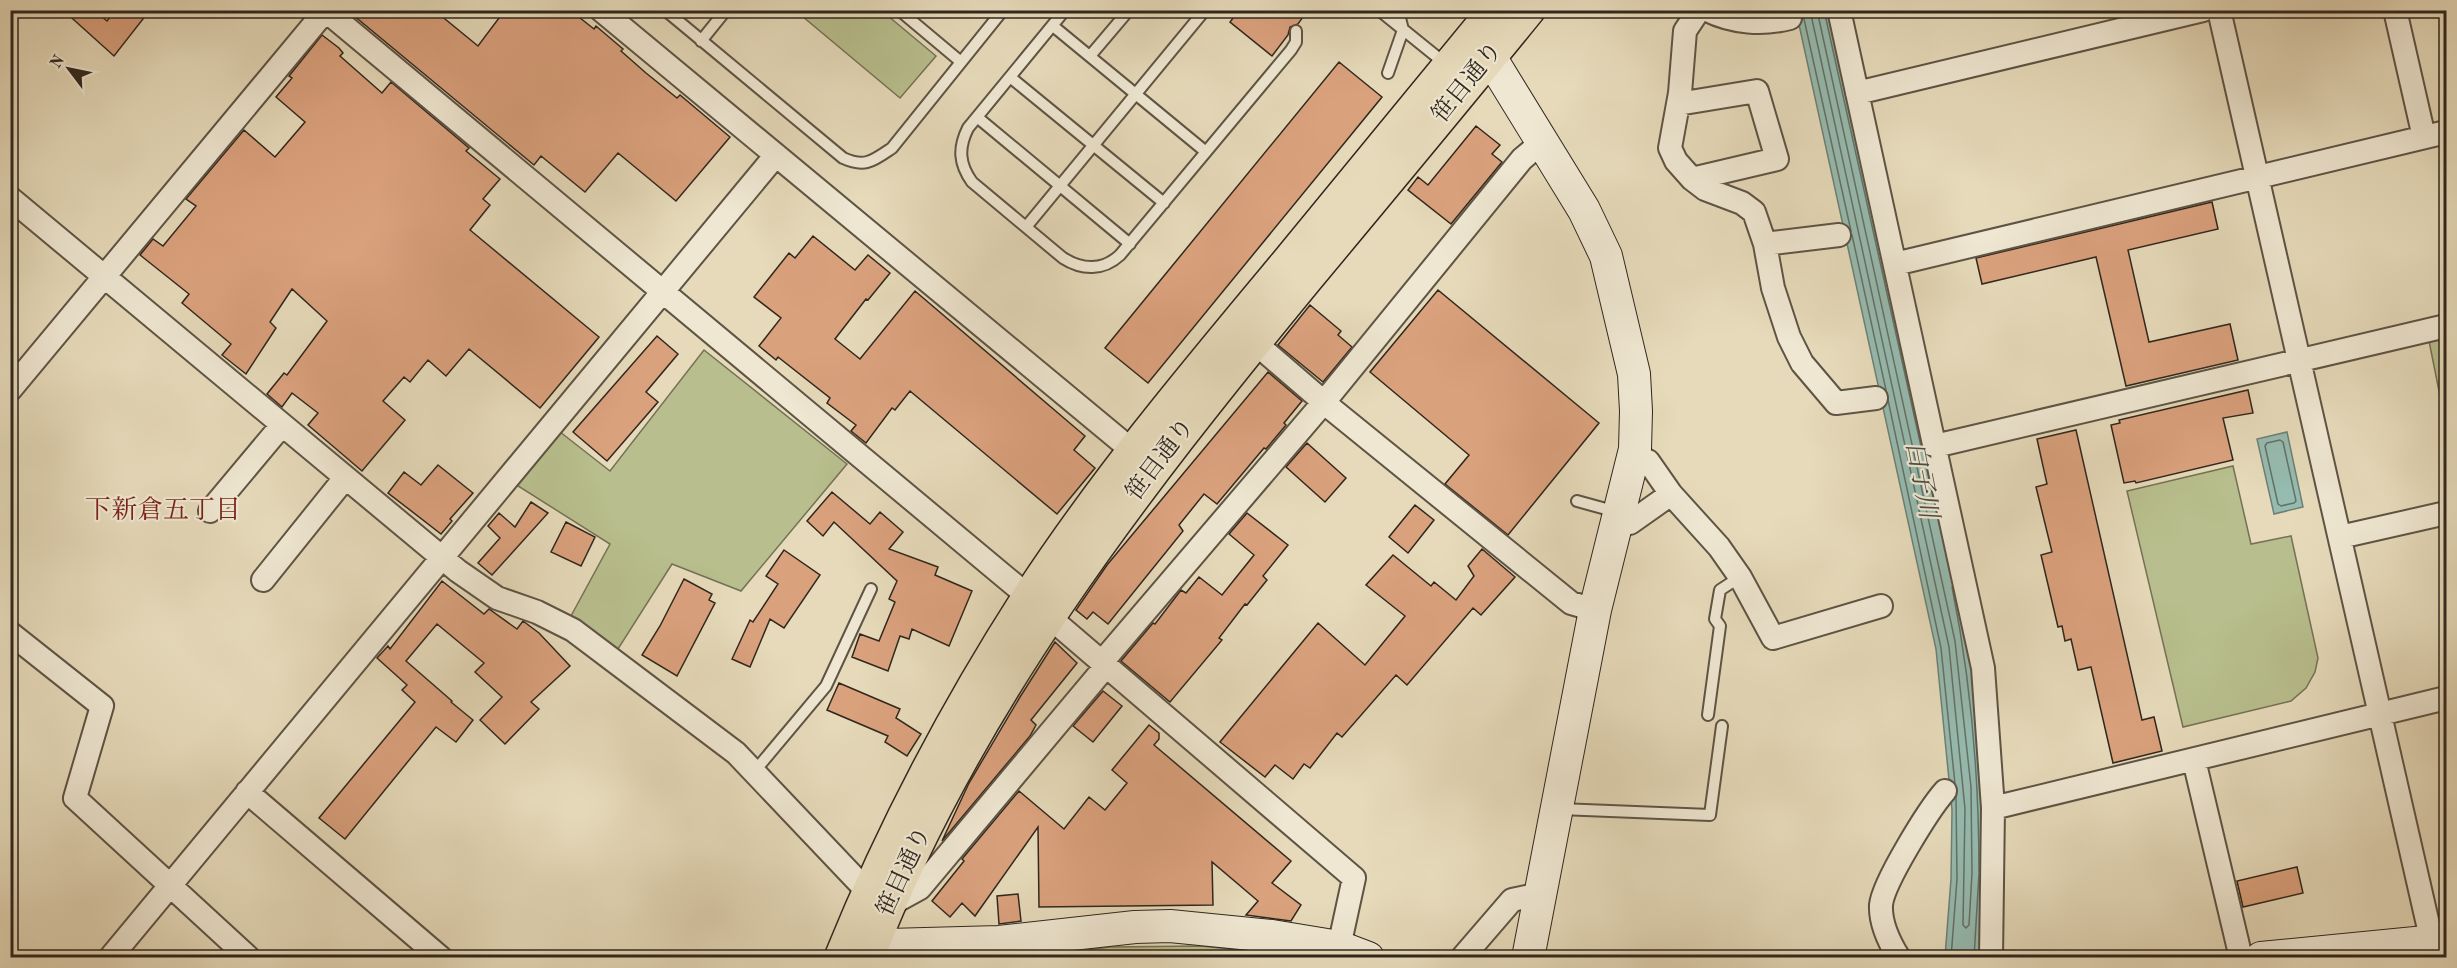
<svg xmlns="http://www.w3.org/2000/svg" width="2457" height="968" viewBox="0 0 2457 968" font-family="'Old Standard TT','Noto Serif JP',serif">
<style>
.green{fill:#b8be8d;stroke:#747256;stroke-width:1.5}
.water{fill:#96bbb0;stroke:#6d8076;stroke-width:1.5}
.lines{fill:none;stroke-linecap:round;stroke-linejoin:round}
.shore{stroke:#637167;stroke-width:1.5}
.building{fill:#daa17d;stroke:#30271e;stroke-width:1.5}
.lane-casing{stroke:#5e5445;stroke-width:14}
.street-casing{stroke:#5e5445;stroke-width:26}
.secondary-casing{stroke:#30271e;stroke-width:34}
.primary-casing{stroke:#30271e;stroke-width:36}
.lane{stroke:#efe7d2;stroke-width:10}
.street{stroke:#efe7d2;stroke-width:22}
.secondary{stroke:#efe7d2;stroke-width:32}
.primary{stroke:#e6daba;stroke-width:33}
.labels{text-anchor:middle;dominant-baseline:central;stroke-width:4.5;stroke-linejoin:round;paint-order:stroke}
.street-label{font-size:24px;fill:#30271e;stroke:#efe7d2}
.water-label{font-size:26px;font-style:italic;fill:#4a4c42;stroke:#efe7d2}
.neighbourhood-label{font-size:26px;fill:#7a1f14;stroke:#efe7d2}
</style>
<rect width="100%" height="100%" fill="#e6daba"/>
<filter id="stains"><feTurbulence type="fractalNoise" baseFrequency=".00333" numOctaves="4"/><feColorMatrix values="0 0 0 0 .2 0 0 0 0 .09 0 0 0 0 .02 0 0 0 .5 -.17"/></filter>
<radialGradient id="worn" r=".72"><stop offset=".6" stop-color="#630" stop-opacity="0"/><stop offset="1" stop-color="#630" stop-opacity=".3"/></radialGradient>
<!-- green -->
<path class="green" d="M796,11H882L936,56L900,98Z
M2446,337V426L2429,341Z
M704,350L847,464L741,591L672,564L618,649L571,616L610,544L515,484L555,428L610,471Z
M2233,466L2251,544L2291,536L2318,658L2315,672L2306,688L2291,701L2183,727L2127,491Z
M1201,946L1317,958H1024L1110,947Z"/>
<!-- water -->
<path class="water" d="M1796,11H1830L1969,639L1984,786L1980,957H1945L1951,879L1952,810L1936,649Z
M2287,432L2303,507L2274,514L2257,439Z"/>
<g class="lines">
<!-- shore -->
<path class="shore" d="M1802,10L1851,231
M1810,10L1949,647L1965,809L1963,925L1966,928L1969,925L1972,873L1971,787L1955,641L1817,10
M1824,10L1922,451
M1852,235L1886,390
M1888,400L1941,648L1955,784
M2280,440L2283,442L2296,501L2294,503L2281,506L2278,504L2265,446L2267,443Z
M1952,587C1971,681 1979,776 1979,872
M1951,958L1957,879L1956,796
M1974,958L1979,873"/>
</g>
<!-- building -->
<path class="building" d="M63,10H94L107,21L116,10H150L114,56Z
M347,10H434L478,46L505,10H570L594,29L596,26L623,49L621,51L646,73L677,98L680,95L730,137L676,201L618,153L585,192L541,156L534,165Z
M1239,10H1308L1298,24L1290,27L1288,35L1272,56L1230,22Z
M322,35L339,48L343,53L340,56L382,93L391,82L469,148L466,151L500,179L483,199L490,205L470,230L599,337L540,408L469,349L446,376L428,360L410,382L404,377L383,401L405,420L362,471L308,425L318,413L292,393L282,407L267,394L284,373L287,375L327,321L292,289L270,322L276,328L246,374L222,355L231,344L182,303L189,294L140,255L153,239L163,246L196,206L186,199L244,130L275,157L305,122L276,97L292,78L289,76Z
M1339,62L1382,97L1148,383L1105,348Z
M1476,126L1500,145L1492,154L1502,162L1451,224L1408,190L1418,177L1428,185Z
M2212,202L2218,229L2128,250L2149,342L2230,324L2238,360L2126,386L2096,257L1982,284L1976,258Z
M813,236L855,270L868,255L890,273L868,300L866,299L835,339L860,359L915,291L1085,436L1074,450L1095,468L1057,514L910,391L895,410L892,408L866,443L851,431L856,425L827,403L830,398L778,357L776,360L759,346L781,318L754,297L789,253L795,258Z
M1438,290L1599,423L1508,535L1445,484L1469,455L1370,372Z
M1310,305L1341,331L1338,335L1352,347L1323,382L1278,345Z
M657,336L678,354L646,392L658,402L607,461L573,432Z
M1268,372L1302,401L1284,423L1286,425L1266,449L1264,448L1217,504L1204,494L1179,525L1183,531L1108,624L1093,612L1087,619L1076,610L1107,565Z
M2248,390L2253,413L2223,418L2233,460L2136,483L2135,481L2124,483L2111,425L2120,423L2119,420Z
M2076,430L2142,720L2154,717L2162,751L2113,763L2091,667L2078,670L2071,639L2065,641L2062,626L2058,627L2041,555L2052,552L2036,487L2047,484L2037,439Z
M1307,443L1346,478L1325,502L1286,467Z
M438,465L473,493L450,519L452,521L441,534L388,493L404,472L421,485Z
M832,492L870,524L880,512L903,532L889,549L938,567L935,575L972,591L949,646L912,629L909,639L900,636L888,671L852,657L860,634L879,641L895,602L889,599L897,581L834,522L823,536L807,521Z
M531,502L548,513L492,575L478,563L500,538L488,526L499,513L515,527Z
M1415,505L1434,520L1408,553L1389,537Z
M1247,513L1288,545L1263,576L1267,580L1247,605L1245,604L1219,638L1222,640L1170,702L1121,661L1153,623L1155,624L1181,590L1186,593L1199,577L1222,595L1254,555L1229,534Z
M566,522L595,537L581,566L551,552Z
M1482,549L1515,577L1481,615L1473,608L1407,685L1396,675L1342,737L1337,733L1310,768L1304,764L1293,779L1275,765L1265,777L1220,742L1318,623L1365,665L1405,616L1366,585L1393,555L1431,586L1434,582L1456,600L1474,576L1468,566Z
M784,550L820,575L784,628L770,619L750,667L732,659L750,620L753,622L778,584L766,576Z
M684,579L712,594L709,600L715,603L677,676L642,655L660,626Z
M442,581L484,614L489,609L517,629L523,621L539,633L570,666L531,702L539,709L505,744L480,720L502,697L475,672L484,663L437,624L406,661L452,701L451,702L473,720L456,742L436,727L345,839L319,818L415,702L402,690L407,685L377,658L388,646L390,649Z
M1055,642L1077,663L1031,720L1036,725L1030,736L942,841L969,783L1020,697Z
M839,683L900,709L896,718L921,734L907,756L885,742L888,736L827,710Z
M1103,691L1122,706L1093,742L1073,726Z
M1149,725L1159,733V739L1154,745L1291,861L1272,883L1301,905L1291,921L1246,915L1258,901L1212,862L1213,905L1039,907L1038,827L975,916L962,903L950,917L932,901L964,861L962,859L1019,791L1064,829L1089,797L1105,810L1127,783L1112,770Z
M2297,867L2303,893L2243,907L2237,881Z
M1018,894L1021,921L999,924L997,896Z"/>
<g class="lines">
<!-- lane casing -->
<g class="lane-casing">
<path id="lane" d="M665,10L843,158C865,168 873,161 892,148L1003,10
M899,10L961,62
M1065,10L968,128C958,148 959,164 972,182L1063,258C1082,270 1103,271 1120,255L1291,50L1296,42V31
M1379,10L1447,65
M1053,26L1206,152
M701,41L726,10
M1090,56L1129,10
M1388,73L1403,30L1398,10
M1010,77L1164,203
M977,117L1130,244
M1026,227L1205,10
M1577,501L1617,512
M1708,715L1720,626L1715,619L1720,590L1740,577
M754,772L826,686L871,589
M1560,809L1710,815L1722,726"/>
</g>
<!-- street casing -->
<g class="street-casing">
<path id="street" d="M325,10L1029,597L1048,616L1354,878L1339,947
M601,10L1134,452
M1699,10L1685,31L1680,93L1670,148L1676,161L1692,179L1705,189L1742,203L1754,212L1765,244L1773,288L1789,337L1802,363L1836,403L1876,398
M1707,10C1733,23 1763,25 1790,18
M1839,10L1983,668L1993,808L1991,958
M2219,10L2432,942
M2395,10L2424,137
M1857,93L2203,10
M1678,104L1757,91L1777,159L1692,179
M10,198L458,571L497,598L537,612L573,630L736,753L868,892
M1765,244L1839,235
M1895,264L2446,132
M1254,342L1333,410L1571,603L1595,610
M10,390L326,10
M1935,446L2446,326
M1634,456L1648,461L1671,494L1719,547L1740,577L1773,638L1881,606
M210,511L282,425
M1618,521L1630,523L1671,494
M2340,537L2446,513
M263,580L345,478
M10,633L102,706L75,798L249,958
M1102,662L1324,402L1522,159L1542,142
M2194,760L2241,958
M247,792L441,958
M1993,808L2446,698
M889,905L920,888L1106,666
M110,958L776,155
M1462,958L1512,900L1540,894
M1899,958C1889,942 1880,924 1881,905C1883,883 1929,809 1945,791"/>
</g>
<!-- secondary casing -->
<g class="secondary-casing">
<path id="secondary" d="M1490,57L1584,210L1606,256L1634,374L1636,411L1635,449L1595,610L1528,958
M848,957L888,945L999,942L1135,927L1170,926L1272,936L1339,947L1368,958
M2261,958L2446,940"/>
</g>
<!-- primary casing -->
<g class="primary-casing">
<path id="primary" d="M841,958C892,832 955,712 1029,597C1106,479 1198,370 1288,262C1358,178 1425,94 1495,10
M867,958C965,704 1134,488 1305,280C1380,190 1454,101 1528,10"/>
</g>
<!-- lane -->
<use href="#lane" class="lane"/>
<!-- street -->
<use href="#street" class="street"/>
<!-- secondary -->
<use href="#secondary" class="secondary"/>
<!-- primary -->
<use href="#primary" class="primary"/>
</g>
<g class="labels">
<!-- street labels -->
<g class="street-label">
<text transform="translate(1468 83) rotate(-51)">笹目通り</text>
<text transform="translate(1161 460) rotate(-53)">笹目通り</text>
<text transform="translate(905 872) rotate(-65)">笹目通り</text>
</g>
<!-- water labels -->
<g class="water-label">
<text transform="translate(1921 480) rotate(79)">白子川</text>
</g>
<!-- neighbourhood labels -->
<g class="neighbourhood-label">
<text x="163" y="511">下新倉五丁目</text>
</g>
</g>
<!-- margin -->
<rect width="2457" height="968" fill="none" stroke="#e6daba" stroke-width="36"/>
<rect x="12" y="12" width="2433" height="944" fill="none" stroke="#30271e" stroke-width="3"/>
<rect x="18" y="18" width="2421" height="932" fill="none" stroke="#30271e" stroke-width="1.5"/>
<!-- north arrow -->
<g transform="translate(69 69) rotate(302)" stroke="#efe7d2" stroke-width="4.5" paint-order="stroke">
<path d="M0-4.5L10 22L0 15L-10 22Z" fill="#30271e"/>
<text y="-9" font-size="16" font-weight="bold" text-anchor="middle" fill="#30271e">N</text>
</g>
<rect width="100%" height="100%" filter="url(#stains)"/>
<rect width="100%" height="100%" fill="url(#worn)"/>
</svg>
